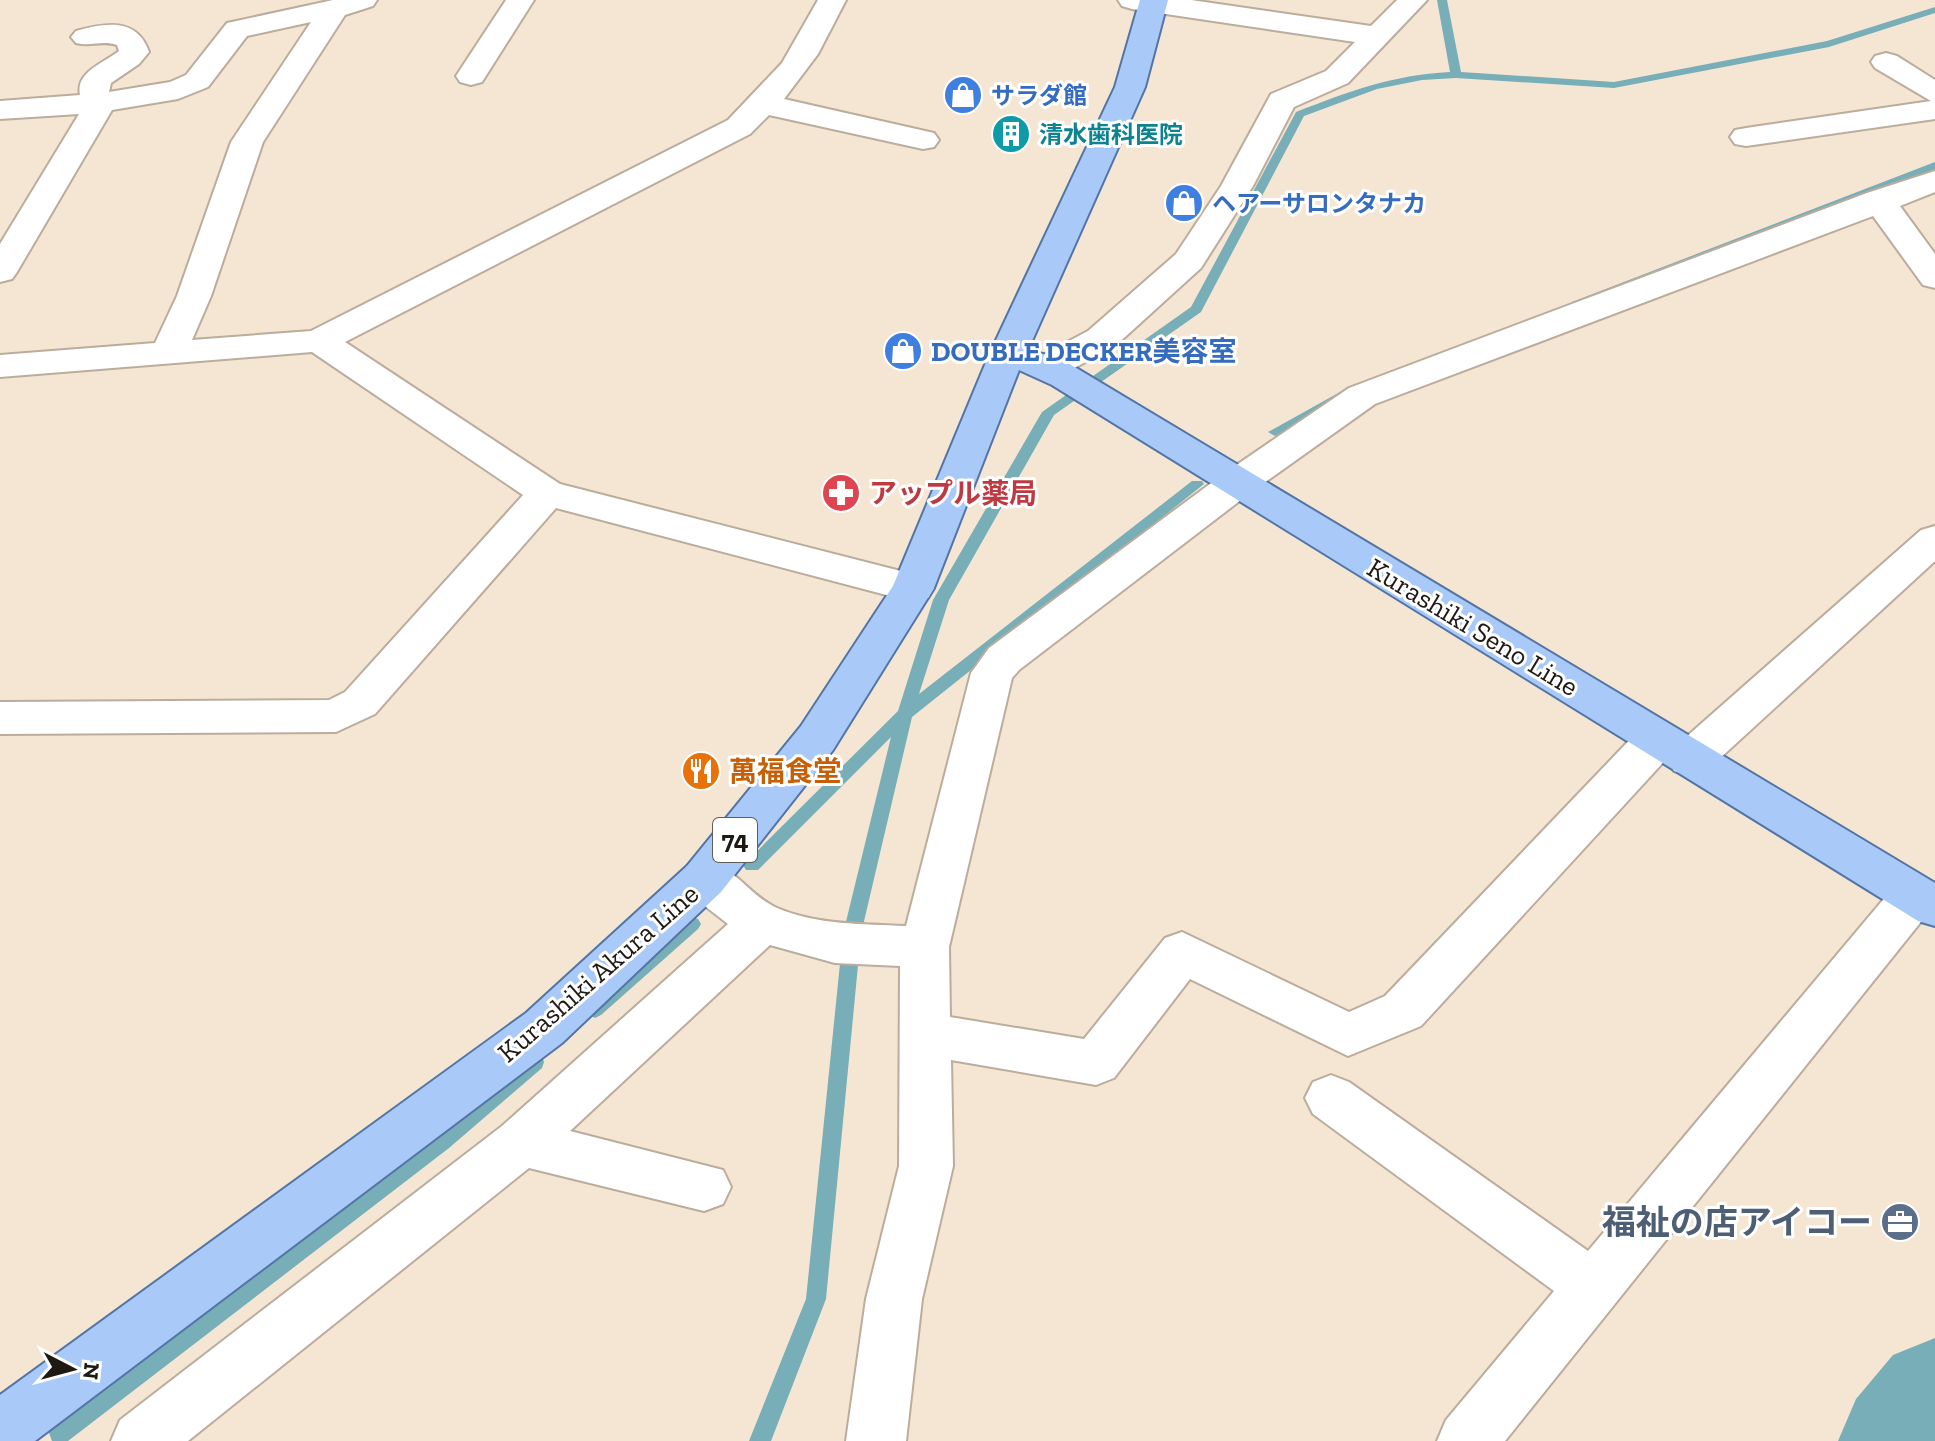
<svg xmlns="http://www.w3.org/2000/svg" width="1935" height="1441" viewBox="0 0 1935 1441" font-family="'Zilla Slab','Noto Sans JP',serif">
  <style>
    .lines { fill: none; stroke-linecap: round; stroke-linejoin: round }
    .stream { fill: #77aeb7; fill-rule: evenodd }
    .river { fill: #77aeb7; fill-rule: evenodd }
    .minor-casing { stroke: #bbac9c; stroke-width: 4 }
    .major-casing { stroke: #5375a5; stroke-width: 4 }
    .minor { fill: #fff; fill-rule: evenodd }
    .major { fill: #a9caf8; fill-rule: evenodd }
    .labels { text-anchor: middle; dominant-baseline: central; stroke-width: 6; stroke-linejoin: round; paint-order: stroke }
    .far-shop-label { font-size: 24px; font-weight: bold; fill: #366cbe; stroke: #fff; text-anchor: start }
    .far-culture-label { font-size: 24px; font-weight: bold; fill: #0d838f; stroke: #fff; text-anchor: start }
    .shield { fill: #fff; stroke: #625e5a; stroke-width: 2 }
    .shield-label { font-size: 26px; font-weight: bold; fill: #1e1913 }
    .shop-label { font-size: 28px; font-weight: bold; fill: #366cbe; stroke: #fff; text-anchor: start }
    .health-label { font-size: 28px; font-weight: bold; fill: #be3a42; stroke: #fff; text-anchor: start }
    .street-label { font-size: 28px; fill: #1e1913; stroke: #fff }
    .food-label { font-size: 28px; font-weight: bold; fill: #c56008; stroke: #fff; text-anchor: start }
    .near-service-label { font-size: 34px; font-weight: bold; fill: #4e5e75; stroke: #fff; text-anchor: end }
  </style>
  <rect width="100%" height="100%" fill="#f5e6d4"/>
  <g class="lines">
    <!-- stream -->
    <g class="stream">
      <path d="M 1437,0 L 1447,0 L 1461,72 L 1614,82 L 1827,41 L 1935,7 L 1935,13 L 1829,47 L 1614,88 L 1456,78 L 1422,80 L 1377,89 L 1304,116 L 1201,312 L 1054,415 L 949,600 L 919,694 L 1192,481 L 1202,481 L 1204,484 L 912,717 L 861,934 L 826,1299 L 771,1441 L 749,1441 L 806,1299 L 843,934 L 891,737 L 758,870 L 746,870 L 743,865 L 898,711 L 933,600 L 1042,412 L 1191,307 L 1296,112 C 1350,91 1392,75 1450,72 Z"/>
      <polygon points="1935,162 1935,170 1583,305 1578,306 1572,302"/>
      <polygon points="1340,392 1347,396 1345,399 1280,435 1275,436 1268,432"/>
      <polygon points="692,917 698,919 701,924 698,929 601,1015 595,1018 589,1015 586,1010 589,1005 686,919"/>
      <polygon points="535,1054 542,1056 544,1062 542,1068 449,1148 68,1441 52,1441 49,1433 52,1425 435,1136 528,1056"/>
    </g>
    <!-- river -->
    <polygon class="river" points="1935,1338 1935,1441 1838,1441 1856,1399 1893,1355"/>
    <defs>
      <g id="minor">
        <path d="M 333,0 L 377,0 L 373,6 L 345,15 L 263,142 L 211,296 L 192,340 L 311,331 L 728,120 L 782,63 L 818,0 L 846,0 L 818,54 L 784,99 L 934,133 L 939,140 L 934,147 L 923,149 L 769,115 L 750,134 L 345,342 L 560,484 L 928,578 L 934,588 L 928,598 L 913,602 L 556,508 L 375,714 L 336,732 L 0,734 L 0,702 L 329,700 L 345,692 L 523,495 L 312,352 L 0,377 L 0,355 L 155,343 L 177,296 L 231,142 L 311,22 L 247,36 L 208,87 L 178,99 L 112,110 L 17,272 L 12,279 L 0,282 L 0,244 L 79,114 L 0,119 L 0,101 L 80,95 C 75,72 104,63 119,51 L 117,45 C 102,40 91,47 76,43 L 71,37 L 76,31 C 105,23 137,17 149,52 L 139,64 L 111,83 L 109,92 L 170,82 L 186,75 L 227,23 Z"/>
        <polygon points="506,0 534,0 482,82 471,85 460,82 456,76"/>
        <polygon points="1118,0 1191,0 1371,26 1397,0 1427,0 1348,83 1294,107 1253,186 1201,268 1114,347 1061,375 1048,378 1035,375 1030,367 1035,359 1088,331 1176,254 1221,186 1271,94 1326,71 1355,42 1132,9 1122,6"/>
        <polygon points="1886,53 1897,56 1935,80 1935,119 1746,146 1735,144 1730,137 1735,130 1746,128 1931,101 1875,68 1871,62 1875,56"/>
        <path d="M 1935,171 L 1935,192 L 1900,206 L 1935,254 L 1935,288 L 1923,285 L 1873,216 L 1375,404 L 1250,493 L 1019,670 L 1012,678 L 949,947 L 950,1017 L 1084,1039 L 1165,938 L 1182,932 L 1349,1012 L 1385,996 L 1642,727 L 1658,723 L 1674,727 L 1680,739 L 1677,745 L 1921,530 L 1935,526 L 1935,561 L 1706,771 L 1690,776 L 1674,771 L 1668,759 L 1670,755 L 1421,1026 L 1348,1056 L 1190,979 L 1114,1078 L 1096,1085 L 951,1060 L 953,1166 L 922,1299 L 906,1441 L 846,1441 L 866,1299 L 899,1166 L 900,966 L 835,963 L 770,945 L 570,1131 L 723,1170 L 731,1187 L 723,1204 L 704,1211 L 529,1168 L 188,1441 L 111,1441 L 120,1420 L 502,1126 L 728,924 L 687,892 L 680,879 L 687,866 C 730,852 743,893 777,908 C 817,925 863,924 906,926 L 971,673 L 989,648 L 1222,475 L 1349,388 L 1867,193 Z"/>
        <polygon points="1915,876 1932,882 1935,888 1932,908 1505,1441 1437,1441 1446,1420 1554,1291 1313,1114 1305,1098 1313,1082 1331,1075 1349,1082 1588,1251 1898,882"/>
      </g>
      <polygon id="major" points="1140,0 1168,0 1145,87 1028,350 1061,359 1078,369 1935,883 1935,926 1918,921 1052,385 1019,370 934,588 833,750 721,892 562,1043 35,1441 0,1441 0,1395 526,1013 687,866 801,726 893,586 989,355 1115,87"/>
    </defs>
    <!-- minor casing -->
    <use href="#minor" class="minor-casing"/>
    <!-- major casing -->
    <use href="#major" class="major-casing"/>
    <!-- minor -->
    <use href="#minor" class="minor"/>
    <!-- major -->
    <use href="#major" class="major"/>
  </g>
  <!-- icons -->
  <defs>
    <symbol id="shop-disc" viewBox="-11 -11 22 22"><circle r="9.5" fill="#3f7fe0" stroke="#fff"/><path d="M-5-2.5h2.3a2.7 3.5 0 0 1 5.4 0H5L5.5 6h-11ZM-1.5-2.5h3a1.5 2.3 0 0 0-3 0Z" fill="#fff"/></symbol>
    <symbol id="building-disc" viewBox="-11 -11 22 22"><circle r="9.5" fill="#0f9aa8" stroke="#fff"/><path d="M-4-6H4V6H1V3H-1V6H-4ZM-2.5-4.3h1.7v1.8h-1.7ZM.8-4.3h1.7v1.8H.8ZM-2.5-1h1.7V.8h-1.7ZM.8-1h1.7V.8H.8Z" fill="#fff"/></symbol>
    <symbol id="pharmacy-disc" viewBox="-11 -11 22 22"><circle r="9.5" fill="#e0444e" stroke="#fff"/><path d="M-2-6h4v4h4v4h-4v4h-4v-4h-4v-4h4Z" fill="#fff"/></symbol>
    <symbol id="restaurant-disc" viewBox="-11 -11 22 22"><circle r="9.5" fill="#e8710a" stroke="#fff"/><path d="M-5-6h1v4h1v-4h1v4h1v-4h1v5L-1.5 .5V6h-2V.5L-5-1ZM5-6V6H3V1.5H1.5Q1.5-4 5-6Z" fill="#fff"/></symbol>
    <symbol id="office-disc" viewBox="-11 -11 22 22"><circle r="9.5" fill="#5c6f8a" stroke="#fff"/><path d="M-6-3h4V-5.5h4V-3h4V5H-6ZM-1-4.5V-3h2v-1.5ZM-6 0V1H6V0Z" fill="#fff"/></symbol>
  </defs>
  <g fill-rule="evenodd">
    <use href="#shop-disc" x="941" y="73" width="44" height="44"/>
    <use href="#building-disc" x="989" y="112" width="44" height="44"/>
    <use href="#shop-disc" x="1162" y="181" width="44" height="44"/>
    <use href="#shop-disc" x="881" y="329" width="44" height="44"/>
    <use href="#pharmacy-disc" x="819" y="471" width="44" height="44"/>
    <use href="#restaurant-disc" x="679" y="749" width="44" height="44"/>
    <use href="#office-disc" x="1878" y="1200" width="44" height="44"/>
  </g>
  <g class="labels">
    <!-- far-shop labels -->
    <g class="far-shop-label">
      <text x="991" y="95">サラダ館</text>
      <text x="1212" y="203">ヘアーサロンタナカ</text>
    </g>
    <!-- far-culture labels -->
    <g class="far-culture-label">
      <text x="1039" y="134">清水歯科医院</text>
    </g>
    <!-- shield labels -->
    <rect class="shield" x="713" y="818" width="44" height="44" rx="6"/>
    <g class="shield-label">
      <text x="735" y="840">74</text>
    </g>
    <!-- shop labels -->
    <g class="shop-label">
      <text x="931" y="351">DOUBLE DECKER美容室</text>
    </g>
    <!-- health labels -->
    <g class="health-label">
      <text x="869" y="493">アップル薬局</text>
    </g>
    <!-- street labels -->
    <g class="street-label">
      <text transform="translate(1473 627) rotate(31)">Kurashiki Seno Line</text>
      <text transform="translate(598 973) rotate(-41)">Kurashiki Akura Line</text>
    </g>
    <!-- food labels -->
    <g class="food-label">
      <text x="729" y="771">萬福食堂</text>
    </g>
    <!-- near-service labels -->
    <g class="near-service-label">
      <text x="1872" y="1222">福祉の店アイコー</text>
    </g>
  </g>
  <!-- north arrow -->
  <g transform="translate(72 1369) rotate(96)" stroke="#ffffff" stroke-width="6" paint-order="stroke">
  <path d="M0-6L14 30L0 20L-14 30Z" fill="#1e1913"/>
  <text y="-12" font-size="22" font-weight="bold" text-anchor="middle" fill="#1e1913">N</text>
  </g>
</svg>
